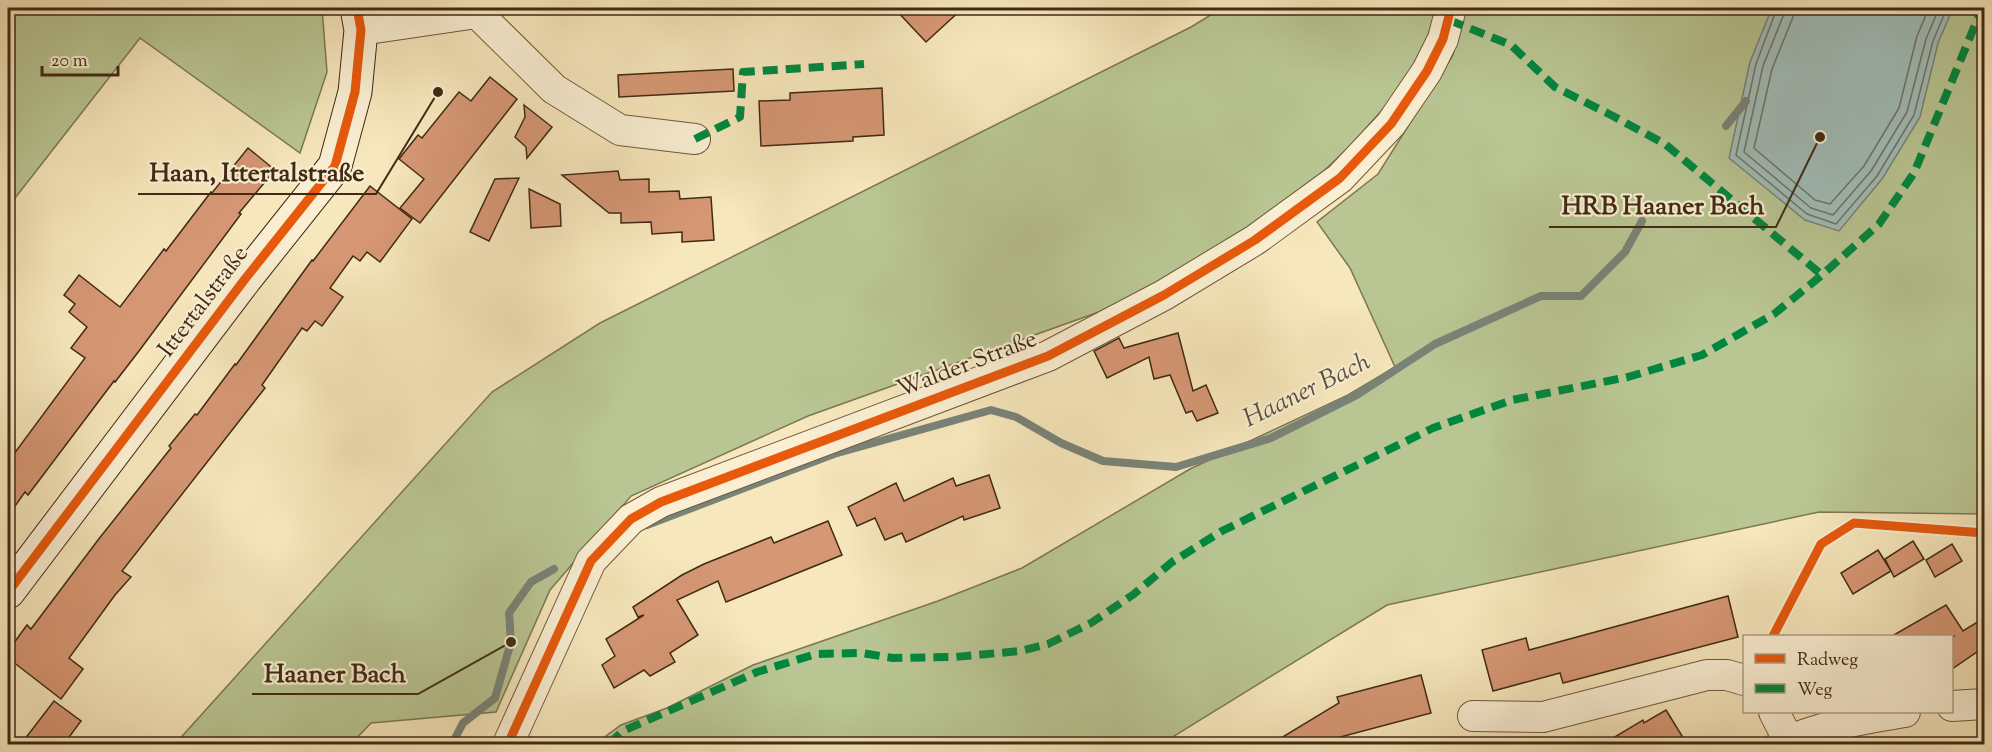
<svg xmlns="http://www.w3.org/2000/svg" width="1992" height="752" viewBox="0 0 1992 752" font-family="'Sorts Mill Goudy',serif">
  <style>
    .green { fill: #b9c693; stroke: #7c7854; stroke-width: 1.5 }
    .water { fill: #a1beba; stroke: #7a8378; stroke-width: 1.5 }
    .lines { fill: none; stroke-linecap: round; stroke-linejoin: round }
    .shore { stroke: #707467; stroke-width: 1.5 }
    .stream { stroke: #7a8378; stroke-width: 8 }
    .building { fill: #d69774; stroke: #402a14; stroke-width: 1.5 }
    .street-casing { stroke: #6e593e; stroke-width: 32 }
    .secondary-casing { stroke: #402a14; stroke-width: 35 }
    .street { stroke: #faefd3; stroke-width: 30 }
    .secondary { stroke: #faefd3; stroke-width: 33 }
    .quiet { stroke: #00873e; stroke-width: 8; stroke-dasharray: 15 8; stroke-linecap: butt }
    .cycleway-casing { stroke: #faefd3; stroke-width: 13 }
    .cycleway { stroke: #e8590c; stroke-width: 9 }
    .labels { text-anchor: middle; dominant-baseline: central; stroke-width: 4.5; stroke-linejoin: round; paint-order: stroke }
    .street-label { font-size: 24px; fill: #402a14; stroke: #faefd3 }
    .water-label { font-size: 26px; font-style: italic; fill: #584f3e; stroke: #faefd3 }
    .leader { fill: none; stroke: #402a14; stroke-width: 2 }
    .callout-dot { fill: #402a14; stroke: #faefd3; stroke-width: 2 }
    .callout-label { font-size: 26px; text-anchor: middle; font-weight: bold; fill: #402a14; stroke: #faefd3; stroke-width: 4.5; stroke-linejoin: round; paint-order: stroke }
  </style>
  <rect width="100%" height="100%" fill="#f7e7bc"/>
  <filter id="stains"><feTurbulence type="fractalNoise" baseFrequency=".00333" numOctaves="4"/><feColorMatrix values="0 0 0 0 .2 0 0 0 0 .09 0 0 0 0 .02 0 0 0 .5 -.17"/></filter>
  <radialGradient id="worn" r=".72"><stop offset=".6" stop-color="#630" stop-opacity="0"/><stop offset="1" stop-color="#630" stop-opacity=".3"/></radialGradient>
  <!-- green -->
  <g class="green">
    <polygon points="8,8 322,8 327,72 300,153 140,38 8,207"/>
    <polygon points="1222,8 1435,8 1436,10 1427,39 1399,91 1351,145 1305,189 1192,268 1138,298 808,416 631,496 550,590 496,712 371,723 351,744 175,744 492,392 600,323 1191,27"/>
    <polygon points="1463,8 1984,8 1984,514 1819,512 1387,605 1174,736 1165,744 595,744 621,725 667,708 753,665 938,601 1022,568 1190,469 1348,395 1395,367 1350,268 1317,222 1378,174 1453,55"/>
  </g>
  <!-- water -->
  <polygon class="water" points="1772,8 1953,8 1938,43 1920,117 1882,179 1839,231 1805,220 1729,158 1750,62"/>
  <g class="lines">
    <!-- shore -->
    <g class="shore">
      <polyline points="1777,8 1756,64 1736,155 1807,214 1836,224 1877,176 1914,115 1933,41 1947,8"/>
      <polyline points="1785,8 1784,14 1763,66 1744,152 1811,208 1833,215 1871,171 1907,112 1926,39 1939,8"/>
      <polyline points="1794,8 1793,17 1772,69 1754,148 1815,200 1830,204 1864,166 1899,108 1917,36 1929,8"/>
    </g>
    <!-- stream -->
    <g class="stream">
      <polyline points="1726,126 1746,101"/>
      <polyline points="647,525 834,454 991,410 1016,417 1061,443 1103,461 1176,467 1271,438 1357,395 1435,344 1541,296 1581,296 1625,252 1642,221"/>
      <polyline points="452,744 463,723 495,698 511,642 509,613 531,582 554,569"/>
    </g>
  </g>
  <!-- building -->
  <g class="building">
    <polygon points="894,8 963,8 926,42"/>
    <polygon points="733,69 734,91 619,97 618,75"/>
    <polygon points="490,77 517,99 420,223 400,208 424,179 399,159 418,135 422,138 459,92 471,101"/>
    <polygon points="882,88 884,135 853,137 853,141 761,146 759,101 790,100 790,93"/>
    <polygon points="524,105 552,127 527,158 526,147 515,137 525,117"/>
    <polygon points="248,148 275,170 239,213 241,214 139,351 115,382 114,381 28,495 25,492 8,516 8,462 85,358 71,348 87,327 69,312 75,304 64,295 79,275 120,307 164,249 166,251 211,192 212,193"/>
    <polygon points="618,171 620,180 649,179 649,192 679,191 680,199 711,197 714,240 682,242 682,232 652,234 651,222 621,223 621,213 609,213 562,175"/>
    <polygon points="519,178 489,241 470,232 495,179"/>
    <polygon points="370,186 412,219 380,262 367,252 360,261 353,256 330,288 343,297 322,326 315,321 307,331 302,328 262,385 265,388 122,571 131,577 115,595 69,658 83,669 61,699 8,658 8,651 27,625 31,629 98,540 171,448 169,446 195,414 197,415 235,364 236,365 312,260 313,261"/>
    <polygon points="529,189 560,204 561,226 531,228"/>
    <polygon points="1178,333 1193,391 1206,385 1218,413 1197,421 1192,411 1186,413 1170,375 1154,379 1149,357 1107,378 1094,351 1119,338 1124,348"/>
    <polygon points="989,475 1000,508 964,520 963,516 906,542 902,533 885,540 875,518 857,526 848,507 896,483 904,501 953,478 956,486"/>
    <polygon points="828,521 842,555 726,602 718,581 677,600 698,635 670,653 675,662 650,676 644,670 614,688 602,665 615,656 606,639 644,615 638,617 633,607 682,575 704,564 771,537 774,543"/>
    <polygon points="1913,541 1924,559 1894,577 1885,559"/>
    <polygon points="1952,544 1962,561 1935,577 1926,560"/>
    <polygon points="1878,550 1891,571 1853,594 1841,573"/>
    <polygon points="1728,596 1738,637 1563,683 1560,673 1493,691 1482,650 1526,638 1529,650"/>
    <polygon points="1946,605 1963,631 1984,618 1984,647 1952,669 1952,638 1954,636 1892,636"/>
    <polygon points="1421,675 1431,713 1314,744 1271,744 1339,703 1337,697"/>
    <polygon points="54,701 81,721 64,744 21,744"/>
    <polygon points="1666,710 1687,744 1603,744 1643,720 1644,723"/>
  </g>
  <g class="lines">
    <defs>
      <g id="street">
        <polyline points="477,13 554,89 620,130 695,139"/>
        <polyline points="361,30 477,13 484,8"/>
        <polyline points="1952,706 1984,704"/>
        <polyline points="1774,712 1789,741"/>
        <polyline points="1473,716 1543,717 1707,675 1727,675 1744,680"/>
        <polyline points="508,744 591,561 631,519 661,502 1048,356 1164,295 1255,240 1340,178 1391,124 1427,71 1443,39 1451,8"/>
        <path d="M 1781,744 C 1819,726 1863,719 1905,712"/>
      </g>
      <polyline id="secondary" points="8,592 245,279 335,166 355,92 361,30 357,8"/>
    </defs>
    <!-- street casing -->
    <use href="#street" class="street-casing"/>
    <!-- secondary casing -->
    <use href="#secondary" class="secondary-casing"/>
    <!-- street -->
    <use href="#street" class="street"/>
    <!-- secondary -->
    <use href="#secondary" class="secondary"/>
    <!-- quiet -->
    <g class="quiet">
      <polyline points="1449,20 1511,45 1555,87 1611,115 1665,144 1822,275"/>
      <polyline points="695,139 740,117 743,72 864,64"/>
      <polyline points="609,744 623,731 757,672 816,654 862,653 893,658 955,657 1020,651 1048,644 1091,623 1134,594 1172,562 1222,531 1433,428 1512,400 1628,377 1702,355 1774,314 1822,275 1879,224 1914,173 1982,8"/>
    </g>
    <defs>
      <g id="cycleway">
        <polyline points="8,592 245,279 335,166 355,92 361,30 357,8"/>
        <polyline points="1773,636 1821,544 1854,523 1984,533"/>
        <polyline points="508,744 591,561 631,519 661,502 1048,356 1164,295 1255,240 1340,178 1391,124 1427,71 1443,39 1451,8"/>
      </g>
    </defs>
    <!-- cycleway casing -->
    <use href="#cycleway" class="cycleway-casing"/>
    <!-- cycleway -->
    <use href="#cycleway" class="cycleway"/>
  </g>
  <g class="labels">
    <!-- street labels -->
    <g class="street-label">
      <text transform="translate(204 302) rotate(-53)">Ittertalstraße</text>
      <text transform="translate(967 365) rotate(-21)">Walder Straße</text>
    </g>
    <!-- water labels -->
    <g class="water-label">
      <text transform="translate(1307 391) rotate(-26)">Haaner Bach</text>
    </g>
  </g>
  <!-- callouts -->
  <path class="leader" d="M438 92L376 194H138M1820 137L1776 227H1549M511 642L418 694H252"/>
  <g class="callout-dot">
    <circle cx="438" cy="92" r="6"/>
    <circle cx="1820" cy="137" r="6"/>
    <circle cx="511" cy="642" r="6"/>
  </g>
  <g class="callout-label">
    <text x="257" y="181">Haan, Ittertalstraße</text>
    <text x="1663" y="214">HRB Haaner Bach</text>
    <text x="335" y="682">Haaner Bach</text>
  </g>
  <!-- margin -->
  <rect width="1992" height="752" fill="none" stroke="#f7e7bc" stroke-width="30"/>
  <rect x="9" y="9" width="1974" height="734" fill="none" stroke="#402a14" stroke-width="3"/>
  <rect x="15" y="15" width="1962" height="722" fill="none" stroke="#402a14" stroke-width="1.5"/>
  <!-- legend -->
  <rect x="1743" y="635" width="210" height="78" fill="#faefd3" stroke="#b0a087" stroke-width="1.5"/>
  <rect x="1755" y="654" width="30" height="9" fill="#e8590c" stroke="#b0a087" stroke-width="1.5"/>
  <text x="1797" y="665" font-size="18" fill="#402a14">Radweg</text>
  <rect x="1755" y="684" width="30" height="9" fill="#00873e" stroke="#b0a087" stroke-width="1.5"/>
  <text x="1797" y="695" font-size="18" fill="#402a14">Weg</text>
  <!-- scale -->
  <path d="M42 66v9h76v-9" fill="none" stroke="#402a14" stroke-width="3"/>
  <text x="51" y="66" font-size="18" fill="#402a14" stroke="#faefd3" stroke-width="4.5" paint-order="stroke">20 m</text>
  <rect width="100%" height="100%" filter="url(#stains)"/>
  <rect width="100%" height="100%" fill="url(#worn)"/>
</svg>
